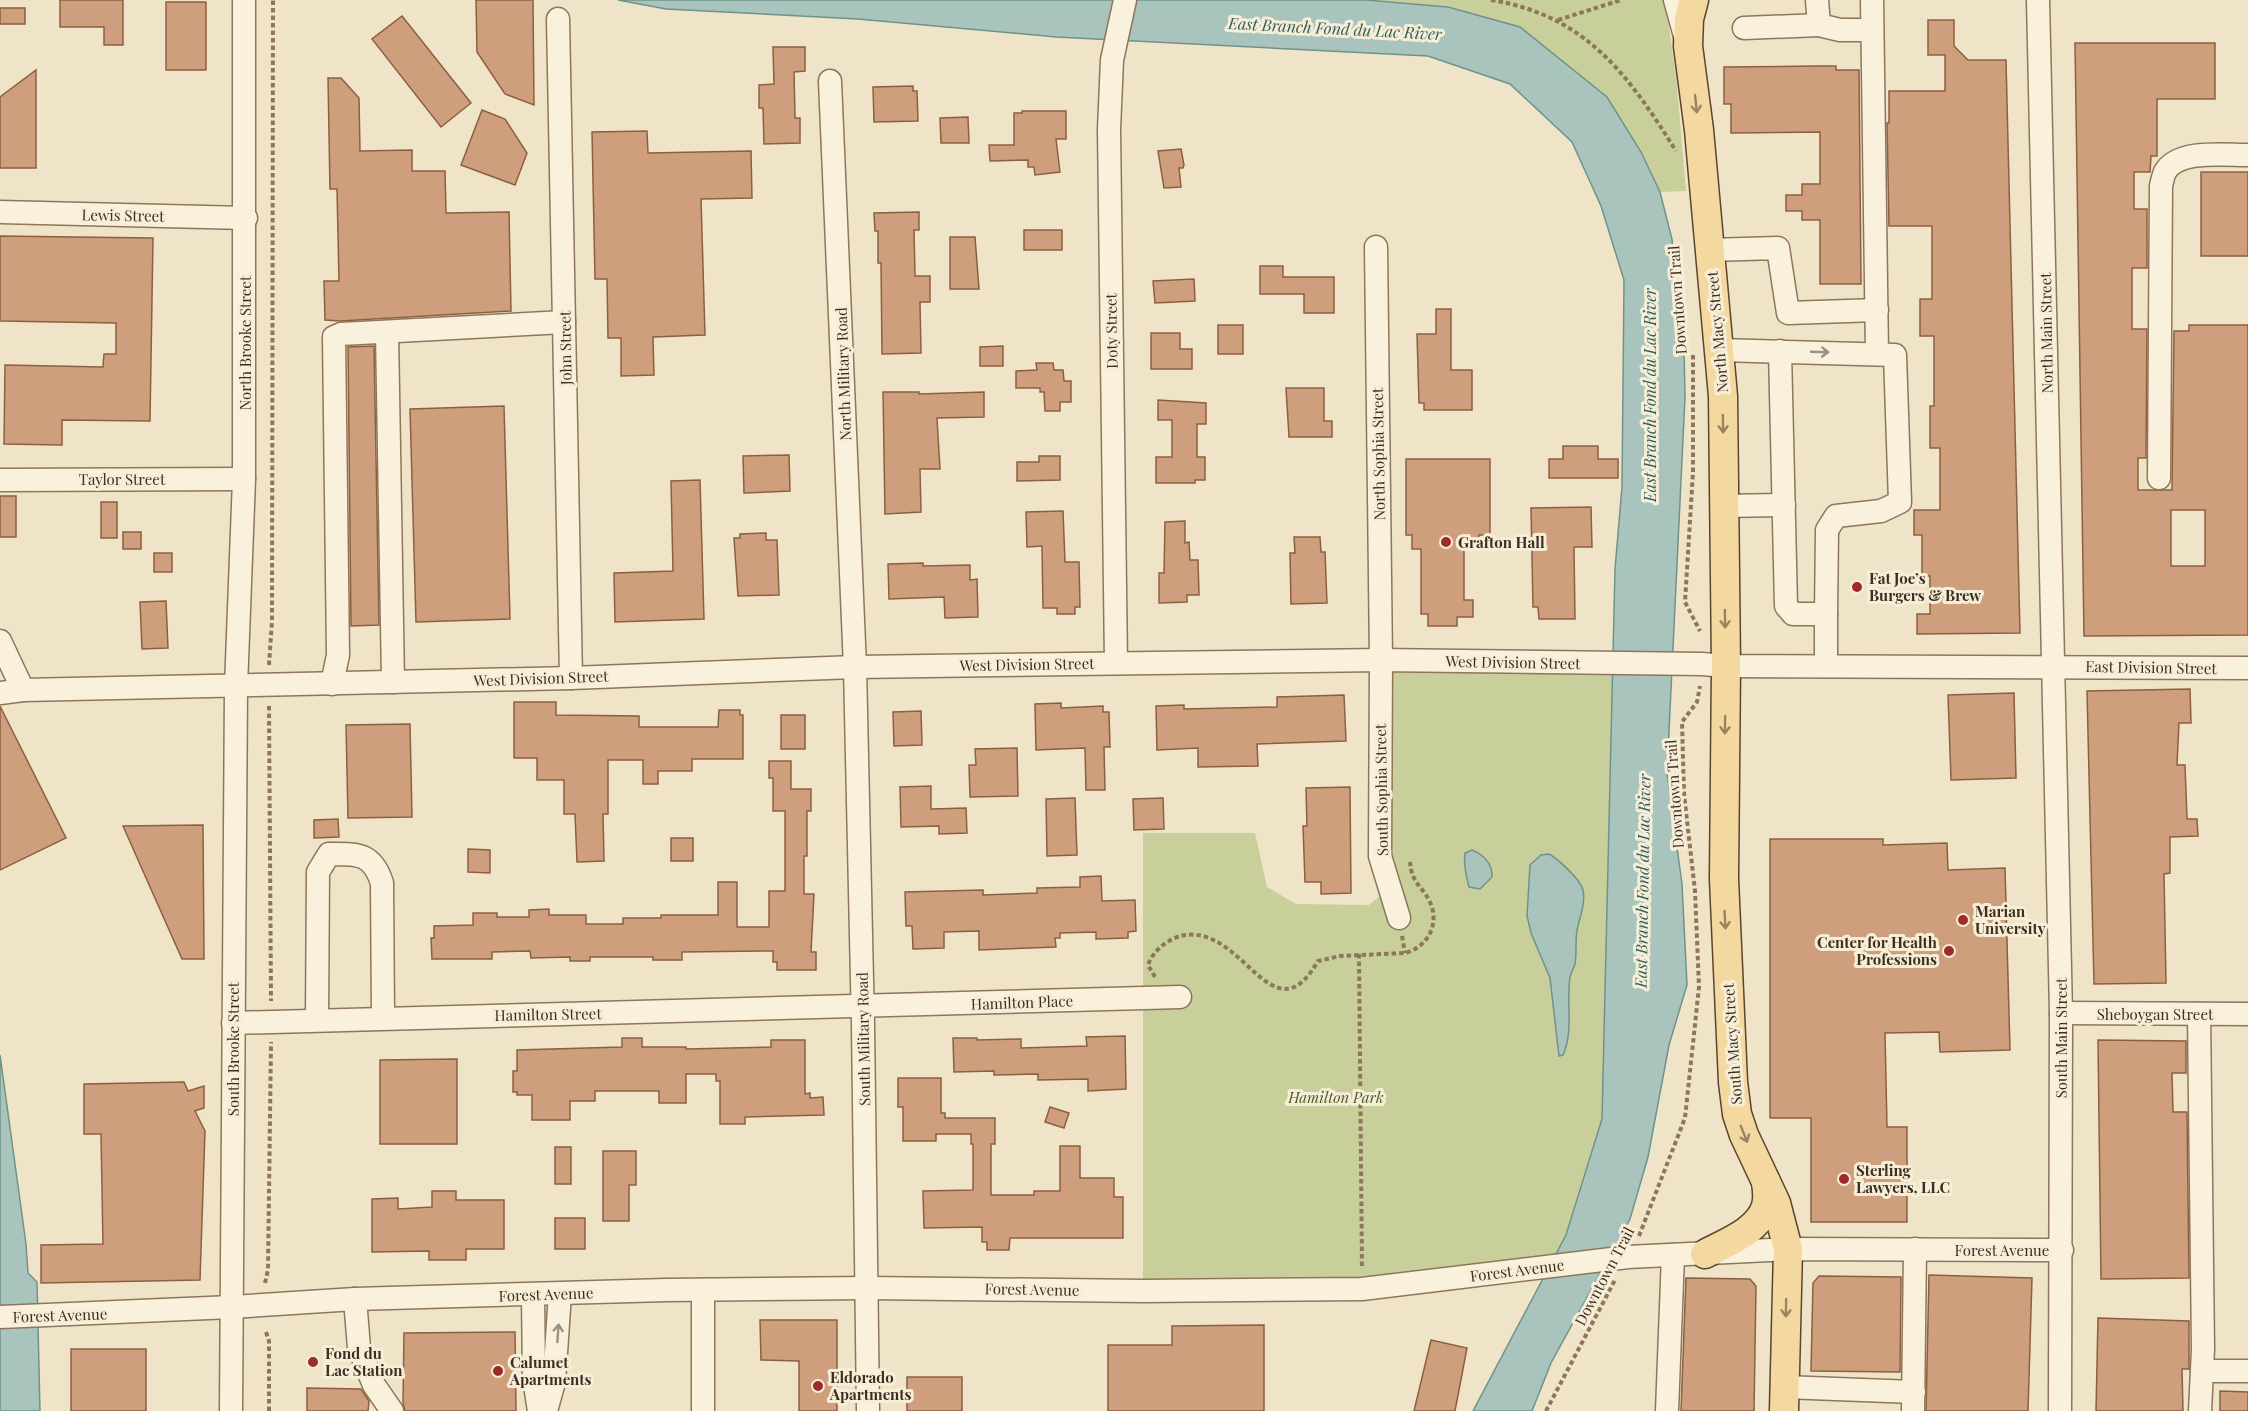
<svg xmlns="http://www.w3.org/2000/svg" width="2248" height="1411" viewBox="0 0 2248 1411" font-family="'Playfair Display',serif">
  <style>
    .green { fill: #c9cf9b }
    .water { fill: #a9c4bc; stroke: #6f938a; stroke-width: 1.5 }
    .building { fill: #cf9f7d; stroke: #8d5f41; stroke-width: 1.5; fill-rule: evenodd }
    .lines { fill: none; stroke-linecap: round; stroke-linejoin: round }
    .minor-casing { stroke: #8d765c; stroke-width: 25 }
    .major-casing { stroke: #5b4430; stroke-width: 31 }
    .path { stroke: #8d765c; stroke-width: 4; stroke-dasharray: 4.5 3; stroke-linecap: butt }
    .minor { stroke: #faf1dc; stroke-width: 22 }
    .major { stroke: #f3d9a0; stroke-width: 28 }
    .oneway { stroke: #988460 }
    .oneway2 { stroke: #9c907e }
    .poi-dot { fill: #9e2a2b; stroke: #f7eed8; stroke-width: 2 }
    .labels { text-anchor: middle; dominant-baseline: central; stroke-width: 6; stroke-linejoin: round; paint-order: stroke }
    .street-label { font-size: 15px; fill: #3d2e20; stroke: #f7eed8 }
    .poi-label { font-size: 15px; font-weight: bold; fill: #3d2e20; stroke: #f7eed8; text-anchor: start }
    .park-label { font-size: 15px; font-style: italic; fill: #4d5a26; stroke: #f7eed8 }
    .water-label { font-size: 16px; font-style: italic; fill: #2f5d5a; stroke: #f7eed8 }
  </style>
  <rect width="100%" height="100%" fill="#f0e4c8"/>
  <!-- green -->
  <g class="green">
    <polygon points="1366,0 1664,0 1667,12 1677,86 1686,191 1660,192 1641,152 1607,97"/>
    <polygon points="1381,660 1614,664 1602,1119 1566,1235 1550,1265 1396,1286 1143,1291 1143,833 1255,833 1267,887 1296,904 1369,905 1390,888"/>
  </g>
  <!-- water -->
  <g class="water">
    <polygon points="618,0 1366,0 1448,7 1520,27 1607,97 1641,152 1660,192 1672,239 1677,303 1684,349 1685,397 1667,773 1682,884 1687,985 1669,1045 1648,1157 1630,1219 1551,1363 1532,1411 1473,1411 1566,1235 1602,1119 1615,569 1622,487 1624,280 1601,206 1572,142 1510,84 1428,56 1056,37 858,19 666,9"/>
    <path d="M 1472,850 C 1483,854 1493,864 1492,877 L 1480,889 L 1469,887 C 1466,876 1463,864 1465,853 Z"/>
    <path d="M 1549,854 C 1558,859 1581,880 1583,890 C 1586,904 1579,918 1577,931 C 1575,942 1577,953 1575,964 C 1574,968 1571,972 1570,977 C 1566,1003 1574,1031 1563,1055 L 1559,1056 L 1550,978 L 1531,933 L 1527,916 L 1530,865 L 1541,855 Z"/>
    <polygon points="0,1055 26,1244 28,1273 37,1282 40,1411 0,1411"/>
  </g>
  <!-- building -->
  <g class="building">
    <polygon points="60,0 123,0 123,45 104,45 104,27 60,27"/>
    <polygon points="476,0 533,0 534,105 505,94 477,52"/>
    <rect x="166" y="2" width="40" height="68"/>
    <rect x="0" y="8" width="25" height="16"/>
    <polygon points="402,16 471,103 441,127 372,39"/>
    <polygon points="1928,20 1954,20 1954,46 1968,60 2006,60 2020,633 1917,634 1917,614 1930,614 1930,576 1922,576 1922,535 1914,535 1914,510 1940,510 1940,448 1930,448 1930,406 1934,406 1934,336 1920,336 1920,299 1932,299 1932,226 1889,226 1887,123 1889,123 1889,91 1945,91 1945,55 1928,55"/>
    <path d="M 2075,43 L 2215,43 L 2215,99 L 2157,99 L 2157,156 L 2151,156 L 2150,172 L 2134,172 L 2134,209 L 2147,209 L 2147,268 L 2132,268 L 2132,329 L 2147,329 L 2146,458 L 2138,458 L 2138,490 L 2172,490 L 2174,331 L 2189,331 L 2189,325 L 2248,325 L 2248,635 L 2084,636 ZM 2171,510 L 2205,510 L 2205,566 L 2171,566 Z"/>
    <polygon points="773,47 805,47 805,71 794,72 795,118 800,118 800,143 764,144 763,108 759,108 759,85 774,84"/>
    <polygon points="1817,66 1836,66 1836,70 1859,70 1861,284 1820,284 1820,220 1802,220 1802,211 1786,211 1786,195 1802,195 1802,184 1820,184 1820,132 1731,133 1731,104 1724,104 1724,67"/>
    <polygon points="36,70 36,168 0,168 0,97"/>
    <polygon points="328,78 341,78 359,98 360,151 412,150 412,171 445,171 446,213 509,212 511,311 340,321 325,320 324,281 339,281 337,189 330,189"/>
    <polygon points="913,86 913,91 917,91 918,121 874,122 873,87"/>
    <polygon points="482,110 505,119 527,153 515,185 461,165"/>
    <polygon points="1022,111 1066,111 1066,139 1056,139 1060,172 1035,175 1034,167 1028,167 1028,160 990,161 989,145 1014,145 1014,113 1022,113"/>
    <polygon points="968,117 969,143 941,143 940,118"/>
    <polygon points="647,131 648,153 751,151 752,198 701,199 705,335 653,337 654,375 621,376 621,338 608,338 607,279 595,279 592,132"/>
    <polygon points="1181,149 1184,165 1183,168 1179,168 1181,187 1164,188 1158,151"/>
    <rect x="2201" y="172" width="47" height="84"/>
    <polygon points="919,212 919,230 914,230 915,276 930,276 930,302 920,302 921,353 882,354 881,263 878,263 878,231 875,231 874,213"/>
    <rect x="1024" y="230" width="38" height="20"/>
    <polygon points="0,236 153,238 150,421 62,420 62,445 4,444 5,365 103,367 104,354 116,354 116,323 0,321"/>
    <polygon points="950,237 975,237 979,289 950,289"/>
    <polygon points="1260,266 1283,266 1283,277 1334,277 1334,313 1304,313 1304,294 1260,294"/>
    <polygon points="1194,279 1195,301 1155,303 1153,281"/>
    <polygon points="1436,309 1451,309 1451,370 1472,370 1472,410 1424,410 1424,403 1419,403 1417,334 1436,334"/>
    <rect x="1218" y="325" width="25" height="29"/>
    <polygon points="1151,333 1180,333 1180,349 1192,349 1192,369 1151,369"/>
    <polygon points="374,346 379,625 351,626 348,347"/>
    <polygon points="1003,346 1003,366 980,366 980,347"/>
    <polygon points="1036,363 1053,363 1054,370 1063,370 1064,381 1071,381 1071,402 1060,402 1060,411 1045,411 1044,392 1040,392 1040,388 1016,388 1016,371 1037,370"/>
    <polygon points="1286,388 1324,388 1324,421 1332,421 1332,437 1289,437"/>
    <polygon points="883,392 919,392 919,394 984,392 984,417 937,418 940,469 920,469 921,512 885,514"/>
    <polygon points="1158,400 1206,403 1206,424 1197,424 1197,457 1205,457 1205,480 1195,480 1195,483 1156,483 1156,457 1172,457 1172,420 1158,420"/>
    <polygon points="504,406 510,619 416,622 410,409"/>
    <polygon points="1563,446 1598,446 1598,459 1618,459 1618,478 1549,478 1549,459 1563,459"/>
    <polygon points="789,455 790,491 744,493 743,456"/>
    <polygon points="1039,456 1060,456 1060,480 1017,481 1017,462 1039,462"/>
    <polygon points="1406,459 1490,459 1490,535 1479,535 1479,549 1464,549 1464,600 1473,600 1473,617 1457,617 1457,626 1428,626 1428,614 1421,614 1421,549 1412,549 1412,535 1406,535"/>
    <polygon points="700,480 704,619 615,622 614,573 673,571 671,481"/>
    <rect x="0" y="496" width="16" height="41"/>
    <rect x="101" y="502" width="16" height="36"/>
    <polygon points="1591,507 1592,547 1574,547 1575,619 1539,619 1538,607 1533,607 1531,508"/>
    <polygon points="1063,511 1065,562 1079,562 1080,607 1075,607 1075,614 1057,614 1057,608 1043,608 1042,546 1027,547 1026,512"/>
    <polygon points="1185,521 1185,543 1189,542 1190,560 1198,560 1199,595 1187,595 1187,602 1159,603 1159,573 1164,573 1165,522"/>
    <rect x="123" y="532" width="18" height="17"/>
    <polygon points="766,533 766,540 777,540 779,595 738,596 734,538 740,538 740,534"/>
    <polygon points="1294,537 1320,537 1321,552 1325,552 1327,603 1291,604 1290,553 1295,553"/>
    <rect x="154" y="553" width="18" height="19"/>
    <polygon points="923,563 923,566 970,565 970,580 977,579 978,617 945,618 944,597 889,599 888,564"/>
    <polygon points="166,601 168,648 142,649 140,602"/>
    <polygon points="2190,689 2191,723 2179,723 2177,765 2185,765 2187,819 2197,819 2198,836 2170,837 2170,873 2164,874 2166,983 2094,984 2087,691"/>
    <polygon points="2014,693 2016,778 1951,780 1948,695"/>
    <polygon points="1344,695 1346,741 1257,744 1258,766 1198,767 1198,748 1157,750 1156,706 1184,705 1184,709 1277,707 1277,697"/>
    <polygon points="514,702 556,702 556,715 639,716 639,727 718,727 719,710 740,710 740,715 743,715 743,759 692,759 692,771 658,771 658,784 643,784 643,760 608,760 608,814 603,814 604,861 577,862 575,814 564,814 564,780 537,780 537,758 514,758"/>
    <polygon points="1061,703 1061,708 1103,706 1103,712 1109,712 1110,747 1104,747 1105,790 1086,790 1085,748 1036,750 1035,704"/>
    <polygon points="0,706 66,838 0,870"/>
    <polygon points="921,711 922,745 894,746 893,712"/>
    <rect x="781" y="715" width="24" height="34"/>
    <polygon points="410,724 412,817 348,818 346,725"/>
    <polygon points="1017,748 1018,796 970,797 969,765 976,765 975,749"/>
    <polygon points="769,761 791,761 791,789 811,789 811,811 807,811 807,856 804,856 804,894 814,894 811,952 816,952 816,970 777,970 777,962 773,962 773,951 682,952 682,960 653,960 653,957 590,957 590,961 570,961 570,957 531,958 530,951 492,952 492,959 432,959 431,938 434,938 434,926 473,925 473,913 497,913 497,917 529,917 529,910 549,909 549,915 586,915 586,924 623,924 623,918 661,918 661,915 718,915 718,882 737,882 737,927 769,927 769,891 785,891 785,811 773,811 773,778 769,778"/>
    <polygon points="931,786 931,809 966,808 967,833 939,834 939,826 901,827 900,787"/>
    <polygon points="1350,787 1351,893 1321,894 1321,882 1305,882 1303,826 1307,826 1306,788"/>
    <polygon points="1075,798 1077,855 1047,856 1046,799"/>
    <polygon points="1163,798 1164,829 1134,830 1133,799"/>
    <polygon points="338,819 339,837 314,838 314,820"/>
    <polygon points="203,825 204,959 182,959 123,826"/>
    <rect x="671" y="838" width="22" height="23"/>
    <polygon points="1770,839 1883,839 1883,845 1947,843 1948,870 2005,868 2010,1050 1940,1052 1939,1032 1885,1033 1887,1127 1907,1127 1907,1222 1811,1222 1811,1118 1770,1118"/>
    <polygon points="468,849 490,850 490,873 468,872"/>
    <polygon points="1101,876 1102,901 1135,900 1136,931 1128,932 1128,938 1096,939 1096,932 1060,933 1060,938 1055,938 1056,947 979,950 979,931 944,932 944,948 913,949 912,926 906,926 905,892 983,890 983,895 1037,893 1037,888 1080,887 1080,877"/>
    <polygon points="1125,1036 1126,1089 1088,1091 1088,1079 1038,1080 1038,1074 994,1075 994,1071 954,1072 953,1038 977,1038 977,1040 1021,1039 1021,1048 1087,1046 1086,1037"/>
    <polygon points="622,1038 642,1038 642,1047 686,1047 686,1049 771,1047 771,1040 805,1040 805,1094 810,1093 810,1098 823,1097 824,1115 745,1117 745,1124 720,1124 720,1081 716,1081 716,1074 686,1074 686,1103 659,1103 659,1091 595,1091 595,1101 570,1101 570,1120 532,1120 532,1095 517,1095 517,1092 513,1092 513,1071 517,1071 517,1050 622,1047"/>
    <polygon points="2098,1040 2186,1041 2186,1073 2172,1073 2173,1112 2187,1112 2189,1278 2101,1279"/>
    <polygon points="457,1059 457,1144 380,1144 380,1060"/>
    <polygon points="898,1078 941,1078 941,1113 945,1113 945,1118 995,1118 995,1144 991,1144 991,1195 1034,1195 1034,1191 1060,1191 1060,1146 1080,1146 1080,1178 1114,1178 1114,1197 1123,1197 1123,1238 1010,1238 1009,1250 987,1250 987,1242 982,1242 982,1227 924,1228 923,1191 973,1190 973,1144 971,1144 971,1134 936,1134 936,1141 903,1141 903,1107 898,1107"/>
    <polygon points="184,1082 188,1091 204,1086 204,1108 195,1111 205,1131 200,1280 41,1283 41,1245 103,1244 101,1134 84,1134 84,1084"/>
    <polygon points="1050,1107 1069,1113 1064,1128 1045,1122"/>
    <rect x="555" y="1147" width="16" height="37"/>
    <polygon points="603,1151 636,1151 636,1185 629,1185 629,1221 603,1221"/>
    <polygon points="432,1191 456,1191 456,1200 504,1200 504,1249 466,1249 466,1260 429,1260 429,1251 372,1252 372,1199 398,1198 398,1209 432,1207"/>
    <rect x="555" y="1218" width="30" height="31"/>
    <polygon points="1929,1275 2032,1278 2028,1411 1926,1411"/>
    <polygon points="1819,1276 1901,1277 1900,1372 1811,1371 1813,1283"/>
    <polygon points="1686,1278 1750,1279 1756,1286 1754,1411 1681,1411"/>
    <polygon points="2098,1318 2189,1321 2189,1369 2182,1369 2183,1411 2096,1411"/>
    <polygon points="760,1320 837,1320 837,1411 799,1411 799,1361 761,1360"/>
    <polygon points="1264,1325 1264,1411 1108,1411 1108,1345 1172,1345 1172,1326"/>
    <polygon points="515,1332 516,1411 405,1411 403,1403 404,1333"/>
    <polygon points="1431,1340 1467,1348 1455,1411 1414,1411"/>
    <rect x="71" y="1349" width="75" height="62"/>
    <rect x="907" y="1377" width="55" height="34"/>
    <polygon points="307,1388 361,1389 369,1401 368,1411 307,1411"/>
    <polygon points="2220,1391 2248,1392 2248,1411 2220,1411"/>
  </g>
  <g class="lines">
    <defs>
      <g id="minor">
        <polyline points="1675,0 1685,36"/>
        <polyline points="1817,0 1819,25 1840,30 1872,30"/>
        <polyline points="1872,0 1877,354"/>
        <polyline points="2038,0 2061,1013 2060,1411"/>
        <polyline points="558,19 571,678"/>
        <polyline points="1744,28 1819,25"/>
        <polyline points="830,81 855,667 863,1025 868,1411"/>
        <polyline points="0,212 246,218"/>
        <polyline points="1376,247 1381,660 1380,856 1399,918"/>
        <polyline points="1709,250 1778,248 1788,313 1877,310"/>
        <polyline points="387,332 393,682"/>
        <polyline points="1720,350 1895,355 1900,502 1881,511 1836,516 1827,530 1826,614 1793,614 1786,606 1780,351"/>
        <path d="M 2159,478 L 2161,186 C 2162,182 2163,176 2165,172 C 2178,149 2225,155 2248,155"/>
        <polyline points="0,480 244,479"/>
        <polyline points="1724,506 1784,505"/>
        <polyline points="1826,614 1826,666"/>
        <polyline points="0,641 23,690"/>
        <polyline points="1116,663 1109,129 1112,60 1125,0"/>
        <polyline points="332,684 338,655 334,337 341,334 564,322"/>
        <polyline points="0,693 23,690 571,678 855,667 1381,660 1702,664 1726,666 2248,668"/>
        <polyline points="2061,1013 2248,1014"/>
        <polyline points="2199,1014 2203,1349 2200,1411"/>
        <path d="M 317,1019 L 318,872 L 329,854 C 357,854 372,852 382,883 L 383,1018"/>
        <polyline points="233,1023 1180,997"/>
        <polyline points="703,1290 703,1411"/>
        <polyline points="533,1295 534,1379 539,1411"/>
        <polyline points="355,1299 359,1348 374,1385 392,1411"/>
        <polyline points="0,1317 232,1307 355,1299 666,1290 867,1288 1143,1291 1362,1289 1628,1257 1788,1249 2062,1250"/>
        <polyline points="2202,1371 2248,1371"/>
        <polyline points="1784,1387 1914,1392"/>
        <polyline points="231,1411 236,687 244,479 244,0"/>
        <polyline points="546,1411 554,1382 560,1294"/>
        <polyline points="1667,1411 1673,1255"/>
        <polyline points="1913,1411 1915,1249"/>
      </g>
      <g id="major">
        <polyline points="1694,0 1689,19 1688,46 1699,130 1723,396 1726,666 1724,879 1733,1082 1737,1114 1744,1135 1776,1203 1788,1249 1784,1411"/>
        <path d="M 1705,1254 C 1725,1243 1759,1231 1766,1206 C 1768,1199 1767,1189 1766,1182"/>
      </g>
    </defs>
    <!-- minor casing -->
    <use href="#minor" class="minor-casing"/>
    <!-- major casing -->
    <use href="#major" class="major-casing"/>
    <!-- path -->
    <g class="path">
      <path d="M 1491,0 C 1585,15 1628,74 1676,151"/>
      <polyline points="1558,20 1621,0"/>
      <polyline points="1693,355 1693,472 1685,602 1700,631"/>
      <polyline points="269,665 272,621 273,0"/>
      <polyline points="269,706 271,1001"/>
      <polyline points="1402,936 1405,953"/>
      <polyline points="1359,954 1362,1269"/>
      <path d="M 1155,977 L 1148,965 C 1152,953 1164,942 1177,937 C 1242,916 1271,1043 1318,961 L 1340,956 L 1405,953 C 1428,947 1441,923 1429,900 C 1420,884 1412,883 1410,862"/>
      <polyline points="1639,1236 1685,1118 1699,987 1695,891 1684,794 1682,722 1697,702 1700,686"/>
      <polyline points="265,1283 268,1270 271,1042"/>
      <polyline points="266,1332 269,1341 269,1411"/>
      <polyline points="1546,1411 1615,1280"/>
    </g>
    <!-- minor -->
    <use href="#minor" class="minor"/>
    <!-- major -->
    <use href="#major" class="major"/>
  </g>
  <!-- one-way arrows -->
  <defs><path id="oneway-shaft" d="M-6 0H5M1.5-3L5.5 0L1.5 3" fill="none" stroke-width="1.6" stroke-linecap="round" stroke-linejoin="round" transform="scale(1.5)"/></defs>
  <g class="oneway">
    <use href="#oneway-shaft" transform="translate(1696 104) rotate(84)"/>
    <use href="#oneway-shaft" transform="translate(1723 424) rotate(89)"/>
    <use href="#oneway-shaft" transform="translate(1725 619) rotate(89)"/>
    <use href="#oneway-shaft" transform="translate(1725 725) rotate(91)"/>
    <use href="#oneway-shaft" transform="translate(1725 920) rotate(87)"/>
    <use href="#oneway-shaft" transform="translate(1744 1134) rotate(68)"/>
    <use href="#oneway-shaft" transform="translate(1786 1308) rotate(91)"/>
  </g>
  <g class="oneway2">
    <use href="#oneway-shaft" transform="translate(1820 352) rotate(2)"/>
    <use href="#oneway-shaft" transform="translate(558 1333) rotate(-86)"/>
  </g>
  <!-- markers -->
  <g class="poi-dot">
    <circle cx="1446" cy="542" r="6"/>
    <circle cx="1857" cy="587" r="6"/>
    <circle cx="1963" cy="920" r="6"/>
    <circle cx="1949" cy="951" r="6"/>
    <circle cx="1844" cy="1179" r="6"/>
    <circle cx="313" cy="1362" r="6"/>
    <circle cx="498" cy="1371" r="6"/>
    <circle cx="818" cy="1386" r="6"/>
  </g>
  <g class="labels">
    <!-- street labels -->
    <g class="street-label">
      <text transform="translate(123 215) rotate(1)">Lewis Street</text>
      <text transform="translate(1677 300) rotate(-94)">Downtown Trail</text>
      <text transform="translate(1111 331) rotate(-91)">Doty Street</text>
      <text transform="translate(1717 332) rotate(-95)">North Macy Street</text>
      <text transform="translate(2046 333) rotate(-91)">North Main Street</text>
      <text transform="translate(245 343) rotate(-90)">North Brooke Street</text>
      <text transform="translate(565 348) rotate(-91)">John Street</text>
      <text transform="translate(843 374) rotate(-92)">North Military Road</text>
      <text transform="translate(1378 454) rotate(-91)">North Sophia Street</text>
      <text x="122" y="479">Taylor Street</text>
      <text transform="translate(1513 662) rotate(1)">West Division Street</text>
      <text transform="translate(1027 664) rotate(-1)">West Division Street</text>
      <text transform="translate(2151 667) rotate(1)">East Division Street</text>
      <text transform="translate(541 678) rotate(-2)">West Division Street</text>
      <text transform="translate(1381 790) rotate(-91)">South Sophia Street</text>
      <text transform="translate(1674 794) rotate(-94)">Downtown Trail</text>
      <text transform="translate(1022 1002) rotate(-2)">Hamilton Place</text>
      <text transform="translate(548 1014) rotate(-1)">Hamilton Street</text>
      <text x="2155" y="1014">Sheboygan Street</text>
      <text transform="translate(2061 1038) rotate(-90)">South Main Street</text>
      <text transform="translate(863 1039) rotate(-91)">South Military Road</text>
      <text transform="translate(1732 1044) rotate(-94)">South Macy Street</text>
      <text transform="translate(233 1049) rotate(-90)">South Brooke Street</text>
      <text x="2002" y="1250">Forest Avenue</text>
      <text transform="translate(1517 1270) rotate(-7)">Forest Avenue</text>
      <text transform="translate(1604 1276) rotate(-62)">Downtown Trail</text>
      <text transform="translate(1032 1289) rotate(1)">Forest Avenue</text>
      <text transform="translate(546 1294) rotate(-2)">Forest Avenue</text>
      <text transform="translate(60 1315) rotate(-2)">Forest Avenue</text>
    </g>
    <!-- poi labels -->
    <g class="poi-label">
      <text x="1458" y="542">Grafton Hall</text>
      <text x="1869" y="578">Fat Joe’s<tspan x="1869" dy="17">Burgers &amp; Brew</tspan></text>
      <text x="1975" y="911">Marian<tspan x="1975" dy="17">University</tspan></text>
      <text x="1937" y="942" text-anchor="end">Center for Health<tspan x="1937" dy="17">Professions</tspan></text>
      <text x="1856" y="1170">Sterling<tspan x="1856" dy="17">Lawyers, LLC</tspan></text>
      <text x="325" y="1353">Fond du<tspan x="325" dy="17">Lac Station</tspan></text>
      <text x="510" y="1362">Calumet<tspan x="510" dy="17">Apartments</tspan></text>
      <text x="830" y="1377">Eldorado<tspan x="830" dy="17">Apartments</tspan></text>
    </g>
    <!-- park labels -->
    <g class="park-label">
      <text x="1336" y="1097">Hamilton Park</text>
    </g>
    <!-- water labels -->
    <g class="water-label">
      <text transform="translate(1335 28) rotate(3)">East Branch Fond du Lac River</text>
      <text transform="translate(1649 395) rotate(-90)">East Branch Fond du Lac River</text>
      <text transform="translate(1642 881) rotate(-89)">East Branch Fond du Lac River</text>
    </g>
  </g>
</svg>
